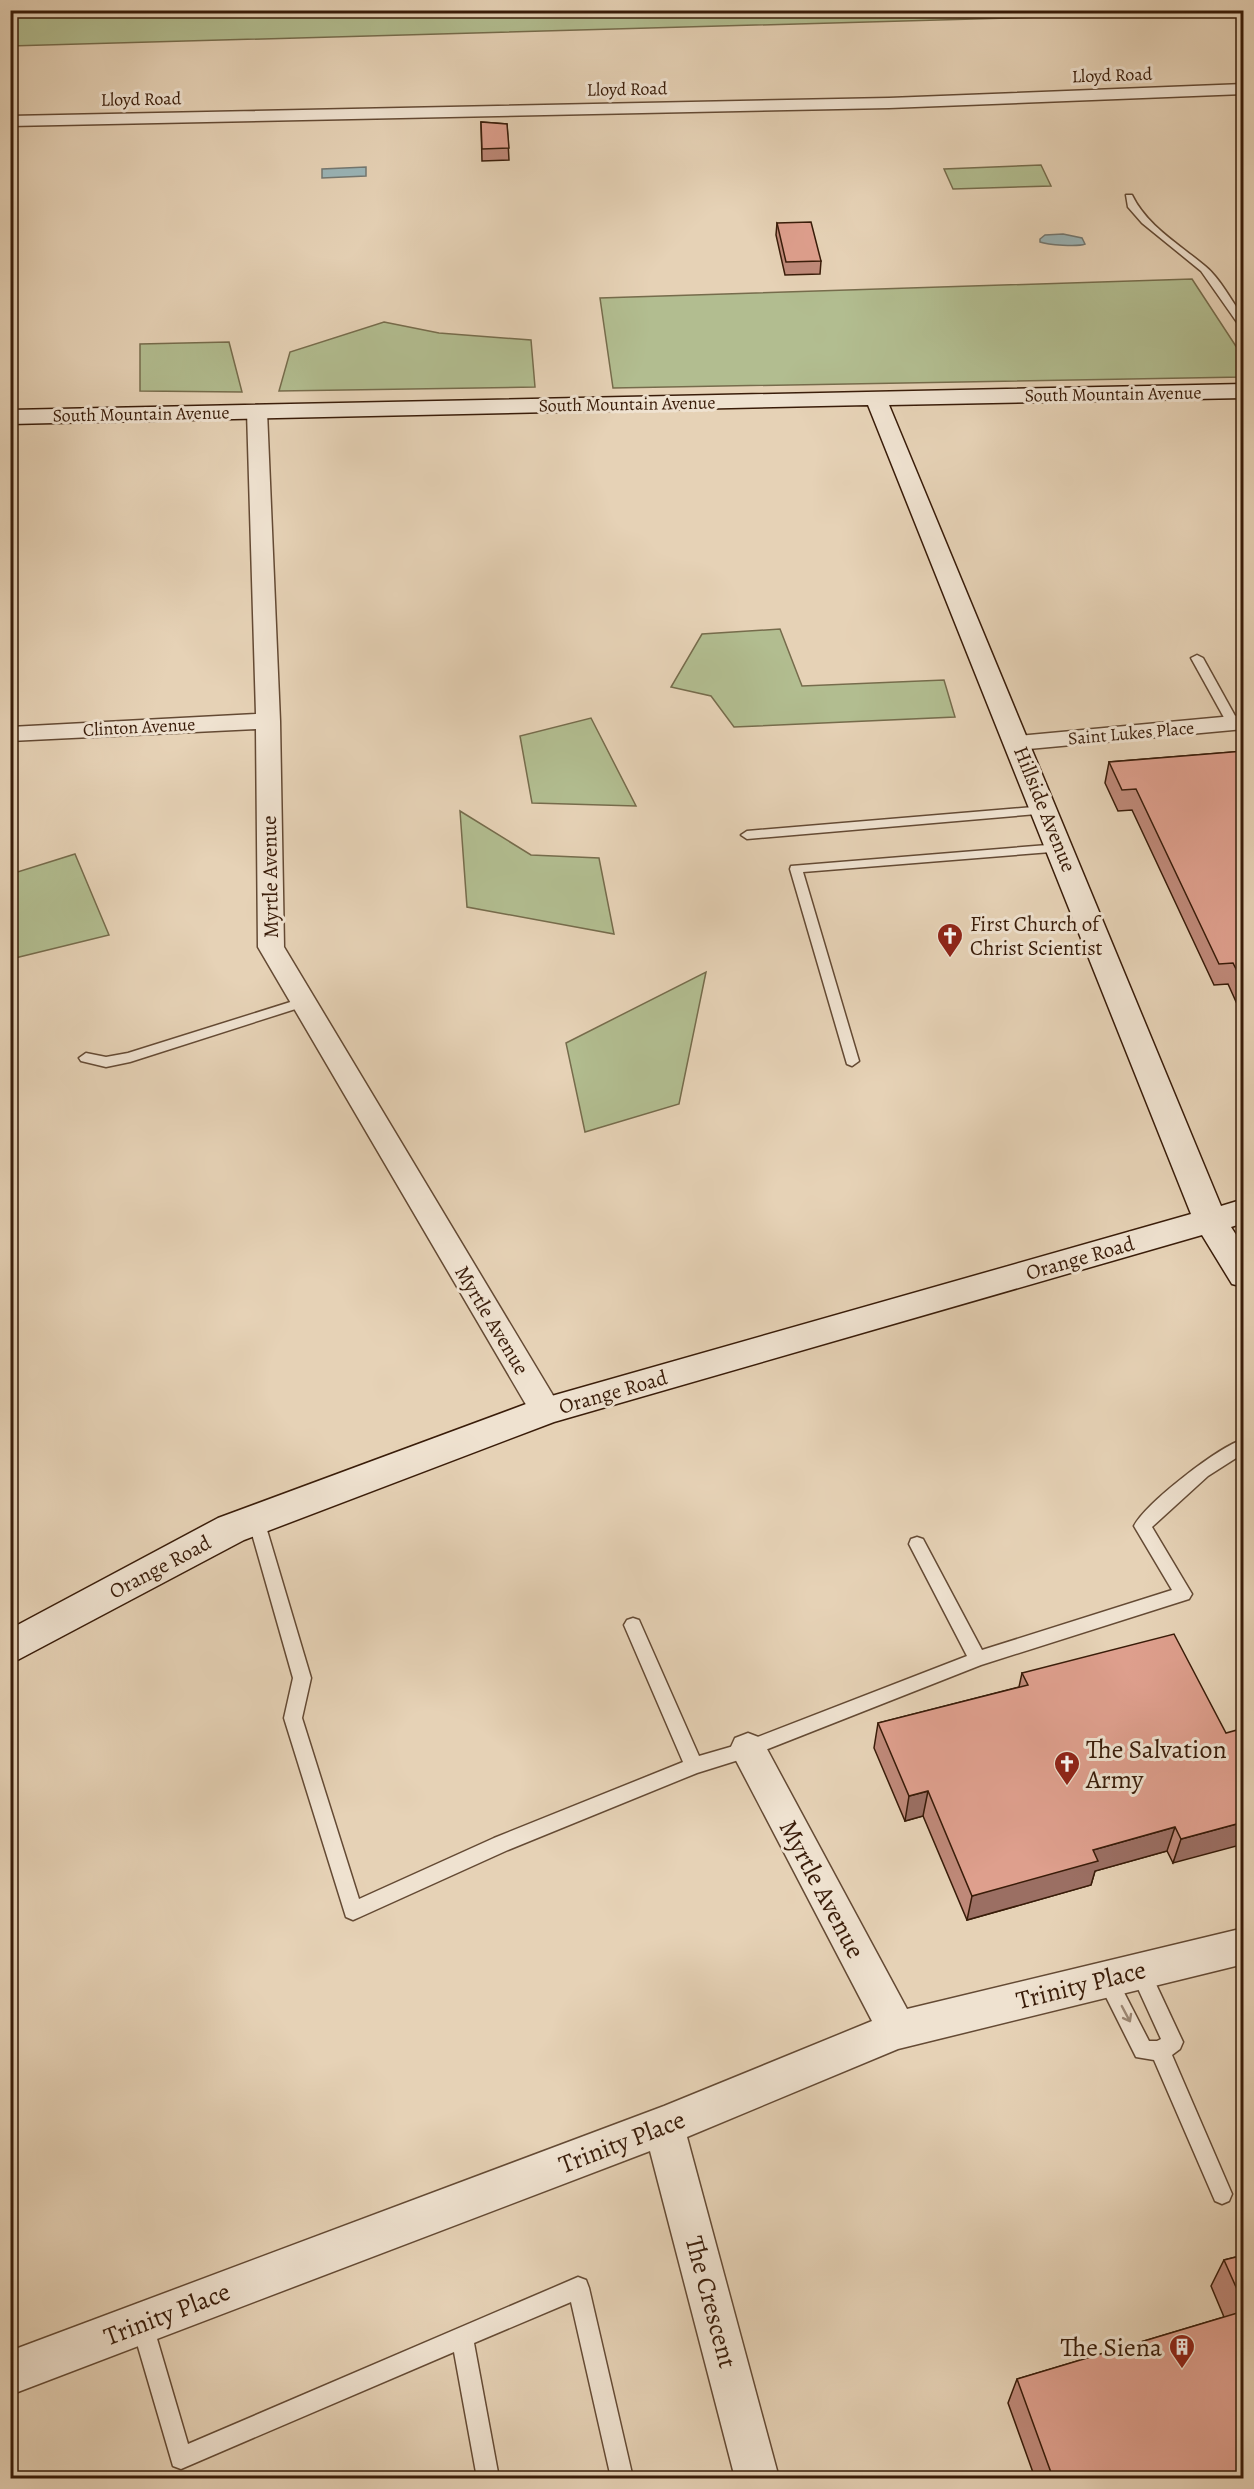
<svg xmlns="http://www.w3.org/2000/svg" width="1254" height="2489" viewBox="0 0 1254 2489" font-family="Alegreya,serif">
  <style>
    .green { fill: #b2bd90; stroke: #766c4c; stroke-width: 1.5 }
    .water { fill: #9ab5b8; stroke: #737872; stroke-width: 1.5 }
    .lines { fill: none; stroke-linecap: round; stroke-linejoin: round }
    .lane-casing { stroke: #644a34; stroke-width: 3 }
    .street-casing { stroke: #644a34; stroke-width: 3 }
    .secondary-casing { stroke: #391c09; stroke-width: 3 }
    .lane { fill: #efe2d0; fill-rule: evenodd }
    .street { fill: #efe2d0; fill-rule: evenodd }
    .secondary { fill: #efe2d0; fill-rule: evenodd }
    .wall { fill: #bf8979; stroke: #391c09; stroke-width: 1.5 }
    .shaded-wall { fill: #9b6f63; stroke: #391c09; stroke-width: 1.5 }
    .building { fill: #de9f8d; stroke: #391c09; stroke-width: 1.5 }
    .oneway { stroke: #9d8976 }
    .labels { text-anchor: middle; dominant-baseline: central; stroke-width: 6; stroke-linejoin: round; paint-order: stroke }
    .far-street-label { font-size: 18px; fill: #391c09; stroke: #efe2d0 }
    .street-label { font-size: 21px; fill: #391c09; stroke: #efe2d0 }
    .poi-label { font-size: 21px; fill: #391c09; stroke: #efe2d0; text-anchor: start }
    .near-poi-label { font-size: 26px; fill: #391c09; stroke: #efe2d0; text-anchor: start }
    .near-street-label { font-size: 26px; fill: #391c09; stroke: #efe2d0 }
  </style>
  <rect width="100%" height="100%" fill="#e6d2b6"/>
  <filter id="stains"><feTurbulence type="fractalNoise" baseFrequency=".00333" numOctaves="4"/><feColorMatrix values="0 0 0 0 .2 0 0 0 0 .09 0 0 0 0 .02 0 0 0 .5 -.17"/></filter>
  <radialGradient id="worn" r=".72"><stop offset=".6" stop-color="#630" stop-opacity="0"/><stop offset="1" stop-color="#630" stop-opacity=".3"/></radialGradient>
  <!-- green -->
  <g class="green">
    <polygon points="1184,11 1185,13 10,46 11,10"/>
    <polygon points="1041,165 1051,186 953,189 944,169"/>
    <polygon points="1192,279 1243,357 1243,377 613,388 600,298"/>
    <polygon points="384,322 439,333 531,340 535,387 279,391 290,352"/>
    <polygon points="229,342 242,392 140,391 140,344"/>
    <polygon points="780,629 802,686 944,680 955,717 734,727 711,696 671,687 702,634"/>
    <polygon points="591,718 636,806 532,803 520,736"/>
    <polygon points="460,811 531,855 599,858 614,934 467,907"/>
    <polygon points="75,854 109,935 11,959 11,874"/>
    <polygon points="706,972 679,1104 585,1132 566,1043"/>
  </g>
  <!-- water -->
  <g class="water">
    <polygon points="366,167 366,176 322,178 322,169"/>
    <path d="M 1063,234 L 1082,238 L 1085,244 C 1078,247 1048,245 1040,242 L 1040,239 L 1045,235 Z"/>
  </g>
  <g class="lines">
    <defs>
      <g id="lane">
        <path d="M 1126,195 L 1132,195 C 1147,226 1179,244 1205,266 C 1220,278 1232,302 1244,318 L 1244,329 L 1241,328 L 1201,271 L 1142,223 L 1128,207 Z"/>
        <polygon points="1197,655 1203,658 1239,723 1237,726 1233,727 1227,723 1191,658"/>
        <polygon points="1045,806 1051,810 1049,813 747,839 741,835 747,831"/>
        <polygon points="1060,844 1064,845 1064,851 803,872 859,1061 852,1066 847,1064 790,869 791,866"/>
        <polygon points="303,998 310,1002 308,1005 130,1062 106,1067 81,1061 79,1058 86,1053 106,1057 128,1053"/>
        <path d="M 1244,1439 L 1244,1453 L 1208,1476 L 1152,1527 L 1189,1589 L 1192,1594 L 1189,1599 L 981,1665 L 745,1758 L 697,1773 L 508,1850 L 360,1917 L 353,1920 L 346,1917 L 284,1718 L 293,1678 L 248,1520 L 250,1515 L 256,1513 L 262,1515 L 264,1520 L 311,1678 L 302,1718 L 359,1899 L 494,1838 L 683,1762 L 624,1625 L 627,1620 L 633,1618 L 639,1620 L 699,1756 L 737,1745 L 967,1656 L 909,1544 L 911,1539 L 917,1537 L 923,1539 L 982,1650 L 1172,1590 L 1134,1526 C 1146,1503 1218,1447 1244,1439 Z"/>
        <polygon points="1140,1962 1147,1965 1183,2042 1180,2049 1172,2055 1232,2194 1229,2201 1222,2204 1215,2201 1154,2060 1136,2057 1097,1979 1100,1973 1107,1970 1114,1973 1149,2041 1157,2041 1161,2039 1130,1971 1133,1965"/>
        <polygon points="578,2277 586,2280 589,2288 633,2478 611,2478 571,2302 474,2343 499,2478 477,2478 454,2352 181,2469 173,2466 131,2323 134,2315 142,2312 150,2315 188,2444"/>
      </g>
      <g id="street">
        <polygon points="1244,84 1244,94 889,108 10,126 10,116 889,98"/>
        <polygon points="257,405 264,407 267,411 280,721 284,947 557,1402 562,1411 557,1420 546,1423 535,1420 258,947 256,729 10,741 10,727 256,714 247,411 250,407"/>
        <polygon points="1244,715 1244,729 1018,750 1010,748 1006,743 1010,738 1018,736"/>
        <polygon points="748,1733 761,1738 907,2009 1244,1928 1244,1964 898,2049 687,2137 779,2478 735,2478 650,2151 10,2395 10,2351 664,2106 872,2021 730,1749 735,1738"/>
      </g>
      <polygon id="secondary" points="1244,384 1244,398 889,405 1221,1206 1244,1199 1244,1223 1231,1227 1244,1247 1244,1287 1232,1284 1202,1235 554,1422 244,1540 10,1664 10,1629 218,1518 534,1401 1191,1214 868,405 10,424 10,410"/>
    </defs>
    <!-- lane casing -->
    <use href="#lane" class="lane-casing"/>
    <!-- street casing -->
    <use href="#street" class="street-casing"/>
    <!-- secondary casing -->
    <use href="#secondary" class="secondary-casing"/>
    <!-- lane -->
    <use href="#lane" class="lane"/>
    <!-- street -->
    <use href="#street" class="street"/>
    <!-- secondary -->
    <use href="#secondary" class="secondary"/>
  </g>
  <!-- wall -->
  <g class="wall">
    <polygon points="481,122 507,124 509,160 482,161"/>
    <polygon points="777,223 821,261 820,274 785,275 776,235"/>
    <polygon points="1244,751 1244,1015 1242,1015 1228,984 1214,985 1132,810 1118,811 1105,783 1109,762"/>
    <polygon points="1022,1673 1226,1733 1173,1863 1167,1851 1095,1871 1091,1885 967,1920 923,1816 905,1821 874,1748 878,1723 1019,1687"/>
    <polygon points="1244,2255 1244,2478 1035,2478 1008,2403 1017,2379 1224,2317 1211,2286 1224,2260"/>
  </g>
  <!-- shaded-wall -->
  <g class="shaded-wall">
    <polygon points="928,1791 923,1816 905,1821 909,1796"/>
    <polygon points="1244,1822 1244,1844 1173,1863 1181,1839"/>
    <polygon points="1175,1827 1167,1851 1095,1871 1091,1885 967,1920 972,1896 1093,1850"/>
  </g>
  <!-- building -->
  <g class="building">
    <polygon points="481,122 507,124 509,148 482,149"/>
    <polygon points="811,222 821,261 786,262 777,223"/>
    <polygon points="1244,751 1244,985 1233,963 1219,964 1136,789 1122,790 1109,762"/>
    <polygon points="1174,1634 1226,1733 1244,1728 1244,1822 1181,1839 1175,1827 1093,1850 1098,1861 972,1896 928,1791 909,1796 878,1723 1028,1685 1022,1673"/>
    <polygon points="1244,2255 1244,2305 1224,2260"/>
    <polygon points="1244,2311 1244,2478 1053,2478 1017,2379"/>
  </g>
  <!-- one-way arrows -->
  <defs><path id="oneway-shaft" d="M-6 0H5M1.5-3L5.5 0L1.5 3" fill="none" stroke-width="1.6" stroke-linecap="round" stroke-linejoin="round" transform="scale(1.5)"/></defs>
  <use class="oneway" href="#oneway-shaft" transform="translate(1126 2014) rotate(62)"/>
  <!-- icons -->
  <defs>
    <symbol id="church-pin" viewBox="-11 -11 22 30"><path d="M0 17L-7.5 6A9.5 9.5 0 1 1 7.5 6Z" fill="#8f2418" stroke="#efe2d0"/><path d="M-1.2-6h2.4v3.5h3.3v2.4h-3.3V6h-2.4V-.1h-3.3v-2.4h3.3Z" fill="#fff"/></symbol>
    <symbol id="building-pin" viewBox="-11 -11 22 30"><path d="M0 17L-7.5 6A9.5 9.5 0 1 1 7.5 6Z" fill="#8f2418" stroke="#efe2d0"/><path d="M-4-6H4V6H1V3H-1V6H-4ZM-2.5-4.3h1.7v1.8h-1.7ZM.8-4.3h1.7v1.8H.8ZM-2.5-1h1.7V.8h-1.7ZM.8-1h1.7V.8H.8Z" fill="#fff"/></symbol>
  </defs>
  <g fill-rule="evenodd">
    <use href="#church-pin" x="935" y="921" width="30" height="40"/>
    <use href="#church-pin" x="1052" y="1749" width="30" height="40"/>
    <use href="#building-pin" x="1167" y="2332" width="30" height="40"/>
  </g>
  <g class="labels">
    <!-- far-street labels -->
    <g class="far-street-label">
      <text transform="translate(1112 75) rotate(-2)">Lloyd Road</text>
      <text transform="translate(627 89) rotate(-1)">Lloyd Road</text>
      <text transform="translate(141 99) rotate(-1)">Lloyd Road</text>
      <text transform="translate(1113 394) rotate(-1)">South Mountain Avenue</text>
      <text transform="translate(627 404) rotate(-1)">South Mountain Avenue</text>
      <text transform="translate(141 414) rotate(-1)">South Mountain Avenue</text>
      <text transform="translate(139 727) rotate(-3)">Clinton Avenue</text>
      <text transform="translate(1131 733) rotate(-5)">Saint Lukes Place</text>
    </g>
    <!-- street labels -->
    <g class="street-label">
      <text transform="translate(1045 809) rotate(68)">Hillside Avenue</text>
      <text transform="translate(270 877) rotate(-91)">Myrtle Avenue</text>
      <text transform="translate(1080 1258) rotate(-16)">Orange Road</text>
      <text transform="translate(492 1320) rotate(59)">Myrtle Avenue</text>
      <text transform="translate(613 1392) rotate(-16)">Orange Road</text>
      <text transform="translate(160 1567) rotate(-28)">Orange Road</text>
    </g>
    <!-- poi labels -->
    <g class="poi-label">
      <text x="970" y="924">First Church of<tspan x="970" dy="24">Christ Scientist</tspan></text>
    </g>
    <!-- near-poi labels -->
    <g class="near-poi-label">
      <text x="1086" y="1749">The Salvation<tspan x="1086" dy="30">Army</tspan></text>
      <text x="1162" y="2347" text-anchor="end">The Siena</text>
    </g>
    <!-- near-street labels -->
    <g class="near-street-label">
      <text transform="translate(822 1889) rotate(62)">Myrtle Avenue</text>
      <text transform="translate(1081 1985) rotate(-14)">Trinity Place</text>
      <text transform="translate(622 2142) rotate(-21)">Trinity Place</text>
      <text transform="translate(711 2302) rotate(75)">The Crescent</text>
      <text transform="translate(167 2314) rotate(-21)">Trinity Place</text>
    </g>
  </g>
  <!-- margin -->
  <rect width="1254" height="2489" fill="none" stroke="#e6d2b6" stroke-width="36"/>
  <rect x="12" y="12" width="1230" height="2465" fill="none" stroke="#391c09" stroke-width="3"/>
  <rect x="18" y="18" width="1218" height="2453" fill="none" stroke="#391c09" stroke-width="1.5"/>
  <rect width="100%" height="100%" filter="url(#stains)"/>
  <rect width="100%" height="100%" fill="url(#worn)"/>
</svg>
